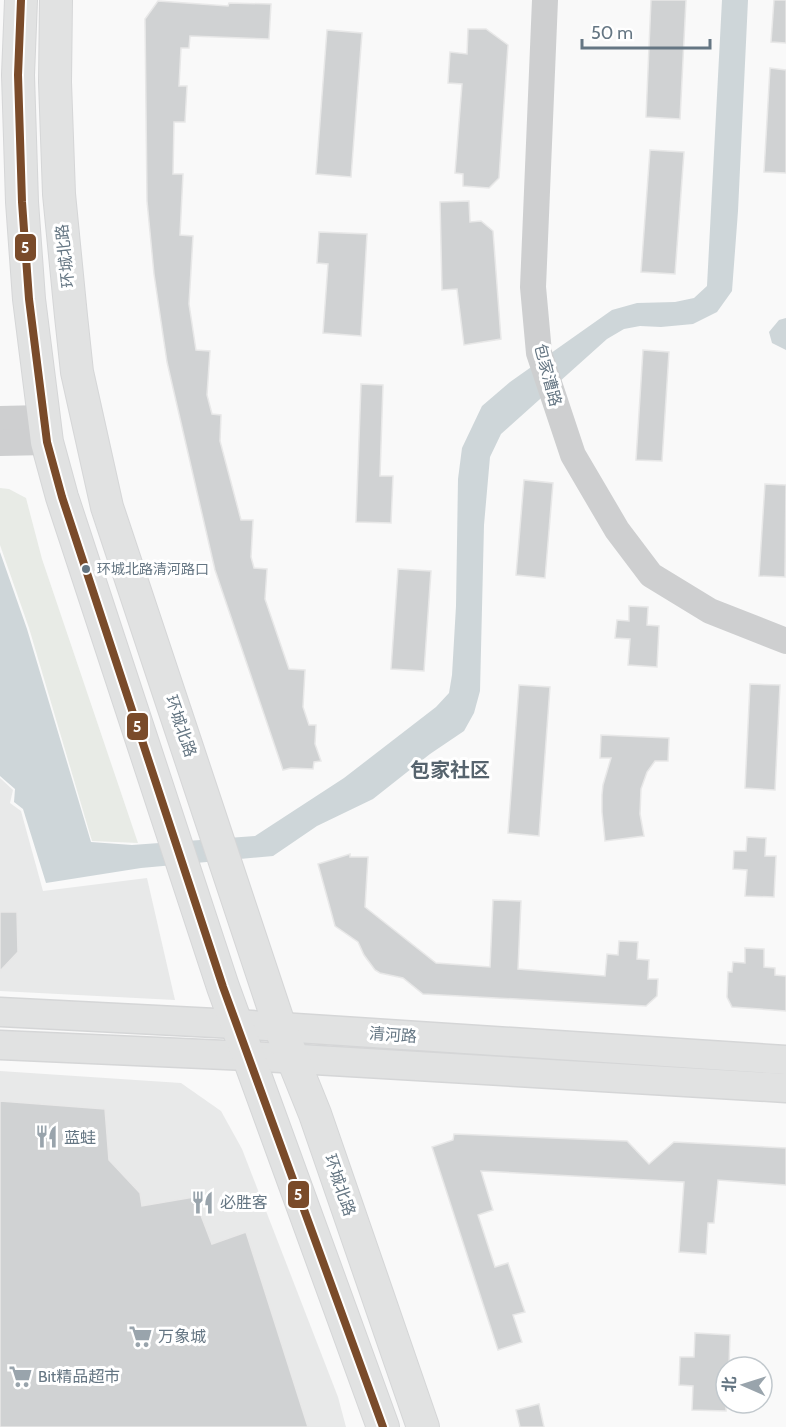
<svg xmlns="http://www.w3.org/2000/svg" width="786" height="1427" viewBox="0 0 786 1427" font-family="Cabin,'Noto Sans SC',sans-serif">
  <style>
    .built { fill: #e8e9e9 }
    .green { fill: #e8ebe6 }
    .water { fill: #ced6d9 }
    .building { fill: #d0d2d3; stroke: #e8e8e8; stroke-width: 1.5 }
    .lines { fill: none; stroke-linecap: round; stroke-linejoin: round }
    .secondary-casing { stroke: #d5d6d7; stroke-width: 31 }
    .primary-casing { stroke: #d5d6d7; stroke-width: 34 }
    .tertiary { stroke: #cecfd0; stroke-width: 26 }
    .secondary { stroke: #e1e2e2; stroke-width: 28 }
    .primary { stroke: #e1e2e2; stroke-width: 32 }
    .bus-1-casing { stroke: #fff; stroke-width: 12 }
    .bus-1 { stroke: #7a4b2a; stroke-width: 8 }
    .bus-dot { fill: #657683; stroke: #fff; stroke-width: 2 }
    .labels { text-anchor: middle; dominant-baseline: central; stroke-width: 6; stroke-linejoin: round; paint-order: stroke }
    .bus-label { font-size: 14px; fill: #657683; stroke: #fff; text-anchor: start }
    .street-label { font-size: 16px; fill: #657683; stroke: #fff }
    .poi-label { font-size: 16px; fill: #657683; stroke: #fff; text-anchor: start }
    .quarter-label { font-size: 20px; font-weight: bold; fill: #57646e; stroke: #fff }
    .line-badge { stroke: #fff; stroke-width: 2 }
    .badge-label { font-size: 16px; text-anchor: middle; font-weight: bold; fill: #fff }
  </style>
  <rect width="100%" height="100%" fill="#f9f9f9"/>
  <!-- built -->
  <g class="built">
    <polygon points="0,778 13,790 10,803 21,811 43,891 147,878 175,1000 0,991"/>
    <polygon points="0,1071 181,1083 221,1111 242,1149 338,1397 346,1427 0,1427"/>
  </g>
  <!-- green -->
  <polygon class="green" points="0,488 9,489 26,498 42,559 138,843 92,841 29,628 0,545"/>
  <!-- water -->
  <g class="water">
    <polygon points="722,0 748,0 738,211 732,291 717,312 693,324 661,327 640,326 624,329 607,339 501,434 490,457 484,525 480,691 474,713 464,731 430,754 373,799 317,826 273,856 141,868 46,883 23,809 14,802 15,789 0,776 0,552 27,629 91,842 132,845 255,836 344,778 436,707 449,693 452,675 456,606 458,479 462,448 482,406 510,382 612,310 637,303 675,302 694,298 707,286"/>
    <polygon points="786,318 786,350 772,343 769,332 779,320"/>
  </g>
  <!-- building -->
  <g class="building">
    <polygon points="651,0 686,0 680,119 646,117"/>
    <polygon points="774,0 786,0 786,43 771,42"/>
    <polygon points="158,1 228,6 229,3 271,4 269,39 190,36 189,48 181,48 179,86 187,86 185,122 174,122 173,174 183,174 180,235 193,236 189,304 196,350 210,351 207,395 212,414 221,415 220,441 241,520 253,520 251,557 254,568 267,569 265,599 289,669 305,670 303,707 309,725 316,725 315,744 321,761 314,762 313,769 291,768 283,770 215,570 167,362 154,274 147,201 145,19"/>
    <polygon points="468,29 486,29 508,45 499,178 489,188 463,186 463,174 455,173 462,84 448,83 450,52 467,54"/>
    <polygon points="327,30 362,33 351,177 316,174"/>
    <polygon points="770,68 786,70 786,173 764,172"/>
    <polygon points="650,150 684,152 675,274 641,272"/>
    <polygon points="469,201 470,222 481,221 493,231 501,339 464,345 457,289 442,290 440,202"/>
    <polygon points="319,232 367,234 361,336 323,333 328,264 317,263"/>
    <polygon points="643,350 669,352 662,461 636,460"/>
    <polygon points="361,384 383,385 380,476 393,476 391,523 356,522"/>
    <polygon points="524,480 553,483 545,578 516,575"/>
    <polygon points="765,484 786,485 785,577 759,576"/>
    <polygon points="398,569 431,571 424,671 391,669"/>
    <polygon points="629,606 648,607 647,625 659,626 657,667 628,665 630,639 615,638 617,620 629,621"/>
    <polygon points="750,684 780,685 775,790 745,788"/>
    <polygon points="519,685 550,687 539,836 508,833"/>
    <polygon points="601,735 669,738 668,761 655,761 647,772 641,789 640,814 644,836 605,841 602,812 602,795 603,785 611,758 600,758"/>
    <polygon points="747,837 766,838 765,856 776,856 774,897 745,896 747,870 733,869 734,851 746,851"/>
    <polygon points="350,854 350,857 368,857 365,907 436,963 490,967 493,900 521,901 518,969 605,976 607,954 618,955 619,941 638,942 637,959 649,960 648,979 658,979 657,996 646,1006 423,994 403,978 380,973 375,970 364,955 358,942 335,926 318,864"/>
    <polygon points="0,912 17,912 18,952 0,971"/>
    <polygon points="745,948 764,949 764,967 775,968 775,975 786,976 786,1011 732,1007 727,997 728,972 732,972 733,962 745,963"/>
    <polygon points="0,1101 105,1109 109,1160 140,1193 142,1206 194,1197 212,1244 246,1232 308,1427 0,1427"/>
    <polygon points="454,1134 627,1141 649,1164 674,1142 786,1148 786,1185 718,1180 714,1223 708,1223 706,1254 679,1252 684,1182 481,1171 493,1210 478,1215 495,1267 508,1263 525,1312 513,1315 522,1342 498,1350 432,1147 453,1140"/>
    <polygon points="695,1333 730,1335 729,1367 726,1367 726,1411 692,1410 693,1386 679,1385 680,1357 694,1357"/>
    <polygon points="539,1404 544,1427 520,1427 516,1410"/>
  </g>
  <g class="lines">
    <defs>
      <g id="secondary">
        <polyline points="0,1012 235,1024 786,1060"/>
        <polyline points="0,1045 248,1056 786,1088"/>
      </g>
      <g id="primary">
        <polyline points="21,0 18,75 22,202 29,299 47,442 62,497 223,987 383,1427"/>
        <polyline points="56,0 55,82 59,194 71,316 77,372 107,507 280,1027 315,1114 423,1427"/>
      </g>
    </defs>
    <!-- secondary casing -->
    <use href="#secondary" class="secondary-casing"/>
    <!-- primary casing -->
    <use href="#primary" class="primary-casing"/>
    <!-- tertiary -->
    <g class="tertiary">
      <polyline points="545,0 533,287 539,353 573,455 617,530 651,575 710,611 786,641"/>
      <polyline points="0,419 43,418"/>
      <polyline points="0,443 47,442"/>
    </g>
    <!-- secondary -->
    <use href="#secondary" class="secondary"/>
    <!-- primary -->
    <use href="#primary" class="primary"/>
    <defs>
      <polyline id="bus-1" points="21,0 18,75 22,202 29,299 47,442 62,497 223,987 383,1427"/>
    </defs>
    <!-- bus-1 casing -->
    <use href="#bus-1" class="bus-1-casing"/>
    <!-- bus-1 -->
    <use href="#bus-1" class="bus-1"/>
  </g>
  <!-- icons -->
  <defs>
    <symbol id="restaurant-bare" viewBox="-9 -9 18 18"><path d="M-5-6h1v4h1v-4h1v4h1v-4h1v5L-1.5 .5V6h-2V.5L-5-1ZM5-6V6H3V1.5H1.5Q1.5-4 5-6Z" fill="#99a4ac" stroke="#fff" stroke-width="2.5" paint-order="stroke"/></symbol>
    <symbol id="supermarket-bare" viewBox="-9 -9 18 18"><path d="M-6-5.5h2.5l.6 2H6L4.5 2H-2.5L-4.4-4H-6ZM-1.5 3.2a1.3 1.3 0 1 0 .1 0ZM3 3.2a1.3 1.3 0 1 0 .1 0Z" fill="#99a4ac" stroke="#fff" stroke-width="2.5" paint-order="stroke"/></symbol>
  </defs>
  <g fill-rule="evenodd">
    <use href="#restaurant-bare" x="30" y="1120" width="33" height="33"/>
    <use href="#restaurant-bare" x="186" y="1186" width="33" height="33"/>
    <use href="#supermarket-bare" x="124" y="1320" width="33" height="33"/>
    <use href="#supermarket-bare" x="4" y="1360" width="33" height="33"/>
  </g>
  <!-- markers -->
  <circle class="bus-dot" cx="86" cy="569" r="5"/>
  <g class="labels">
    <!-- bus labels -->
    <g class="bus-label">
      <text x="97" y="569">环城北路清河路口</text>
    </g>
    <!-- street labels -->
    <g class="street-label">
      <text transform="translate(65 256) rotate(-96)">环城北路</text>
      <text transform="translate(548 375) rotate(75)">包家漕路</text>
      <text transform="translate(181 726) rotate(71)">环城北路</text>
      <text transform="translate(393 1035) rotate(4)">清河路</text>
      <text transform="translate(340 1185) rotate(71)">环城北路</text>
    </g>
    <!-- poi labels -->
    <g class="poi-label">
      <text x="64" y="1137">蓝蛙</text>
      <text x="220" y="1202">必胜客</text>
      <text x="158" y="1336">万象城</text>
      <text x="38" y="1376">Bit精品超市</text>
    </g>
    <!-- quarter labels -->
    <g class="quarter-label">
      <text x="450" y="770">包家社区</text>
    </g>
  </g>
  <g class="line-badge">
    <rect x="14" y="233" width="23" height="29" rx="6" fill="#7a4b2a"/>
    <rect x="126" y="712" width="23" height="29" rx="6" fill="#7a4b2a"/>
    <rect x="287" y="1180" width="23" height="29" rx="6" fill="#7a4b2a"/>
  </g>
  <g class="badge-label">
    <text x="25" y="253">5</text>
    <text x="137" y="732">5</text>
    <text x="298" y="1200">5</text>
  </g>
  <!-- north arrow -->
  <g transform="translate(744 1385) rotate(273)"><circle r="28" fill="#ffffff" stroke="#c1c8cd" stroke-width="1.5"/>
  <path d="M0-4.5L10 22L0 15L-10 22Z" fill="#99a4ac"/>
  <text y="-9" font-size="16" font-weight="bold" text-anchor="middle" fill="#657683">北</text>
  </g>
  <!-- scale -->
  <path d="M582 39v9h128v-9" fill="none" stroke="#657683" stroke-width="3"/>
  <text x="591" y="39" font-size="18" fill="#657683" stroke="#ffffff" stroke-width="4.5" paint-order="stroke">50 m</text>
</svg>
